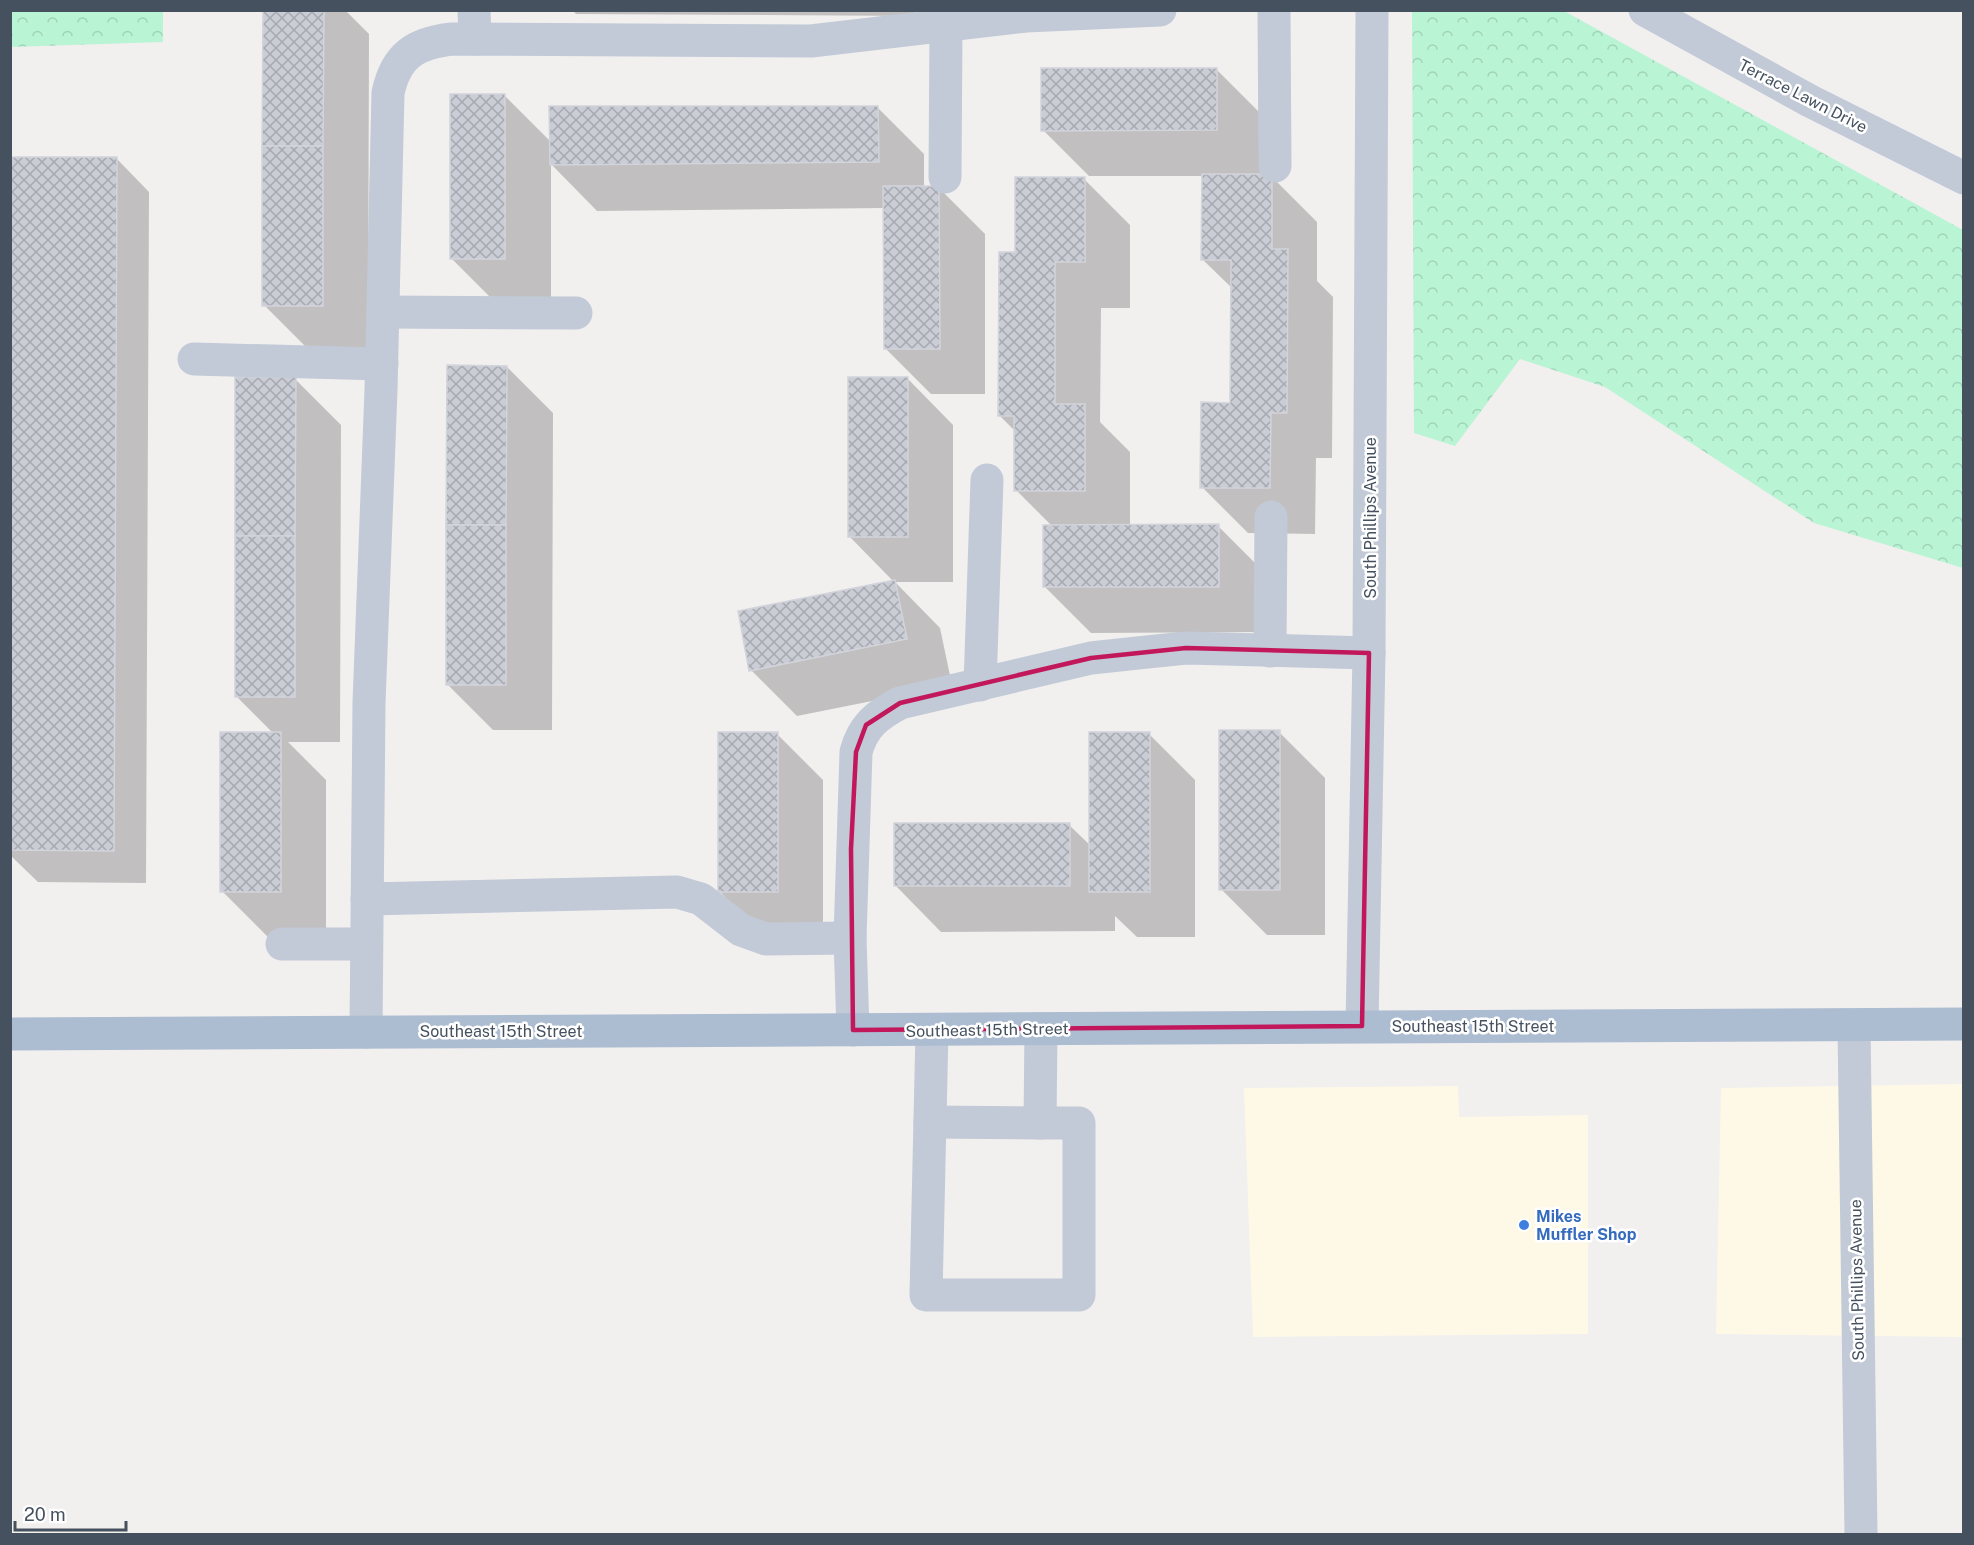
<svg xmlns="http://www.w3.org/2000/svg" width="1974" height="1545" viewBox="0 0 1974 1545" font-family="'Public Sans',sans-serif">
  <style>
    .commercial { fill: #fef9e7 }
    .forest { fill: url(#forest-crowns) }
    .shadow { fill: #0003 }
    .building { fill: url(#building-cross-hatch); stroke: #d2d4db; stroke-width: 1.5 }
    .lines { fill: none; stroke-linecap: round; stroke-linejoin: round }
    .minor { stroke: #c1cad6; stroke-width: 33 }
    .major { stroke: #acbcd1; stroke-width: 33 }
    .marked { fill: none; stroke: #c2185b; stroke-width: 4.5; stroke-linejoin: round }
    .shop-dot { fill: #3f7fe0; stroke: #fff; stroke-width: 2 }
    .labels { text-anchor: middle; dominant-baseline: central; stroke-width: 5; stroke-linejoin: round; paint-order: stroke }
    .street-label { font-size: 16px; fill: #45515f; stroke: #fff }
    .shop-label { font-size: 16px; font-weight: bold; fill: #366cbe; stroke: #fff; text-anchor: start }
  </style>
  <defs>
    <pattern id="forest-crowns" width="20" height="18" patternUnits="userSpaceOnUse" patternTransform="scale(1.5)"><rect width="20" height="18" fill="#b9f4d4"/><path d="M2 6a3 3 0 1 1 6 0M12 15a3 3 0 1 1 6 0" fill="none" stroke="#a0d3b8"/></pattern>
    <pattern id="building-cross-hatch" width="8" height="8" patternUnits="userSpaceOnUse" patternTransform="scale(1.5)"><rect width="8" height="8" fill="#cacdd5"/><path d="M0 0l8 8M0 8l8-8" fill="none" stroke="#a6a9b0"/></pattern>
  </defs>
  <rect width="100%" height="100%" fill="#f2efef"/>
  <!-- commercial -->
  <g class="commercial">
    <polygon points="1963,1084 1963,1337 1716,1334 1721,1088"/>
    <polygon points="1458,1086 1459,1117 1588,1115 1588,1334 1253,1337 1244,1088"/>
  </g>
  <!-- forest -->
  <g class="forest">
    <polygon points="10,11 163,11 163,42 11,47"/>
    <polygon points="1412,11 1564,11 1963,230 1963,568 1814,523 1605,387 1520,359 1455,446 1414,433"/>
  </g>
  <!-- shadow -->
  <g class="shadow">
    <polygon points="265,10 479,10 347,12 369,34 368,351 310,351 264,305"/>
    <polygon points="572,10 915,10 915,16 576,14"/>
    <polygon points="1217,70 1263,116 1271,176 1317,222 1317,281 1333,297 1332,458 1316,458 1315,534 1248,533 1202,487 1232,404 1233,289 1202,259 1203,176 1089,176 1043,130"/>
    <polygon points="505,96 551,142 878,108 924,154 924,188 939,188 985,234 985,394 931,394 885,348 885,208 597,211 551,164 551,304 497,304 451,258"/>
    <polygon points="10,158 117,159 149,192 146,883 38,882 10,855"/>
    <polygon points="1084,179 1130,225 1130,308 1101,308 1100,422 1130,452 1130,526 1218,526 1264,572 1265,632 1091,633 1045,587 1052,526 1016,490 1016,432 999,415 1016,253"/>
    <polygon points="507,367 553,413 552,730 493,730 447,684"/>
    <polygon points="295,379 341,425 340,742 288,742 326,780 326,937 268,937 222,891 274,734 236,696"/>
    <polygon points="908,379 953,425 953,582 895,582 940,628 952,685 797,716 751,670 894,582 849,536"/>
    <polygon points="1279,732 1325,778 1325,935 1267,935 1221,889"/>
    <polygon points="777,734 823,780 823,937 765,937 719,891"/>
    <polygon points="1149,734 1195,780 1195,937 1137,937 1115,916 1115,931 941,932 896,886 1069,825 1091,846"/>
  </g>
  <!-- building -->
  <g class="building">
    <polygon points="263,10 324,10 323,146 262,146"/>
    <polygon points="1041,68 1217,68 1217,130 1041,131"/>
    <rect x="450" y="94" width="55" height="165"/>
    <polygon points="549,106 878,106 879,162 550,165"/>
    <rect x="262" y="146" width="61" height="160"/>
    <polygon points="10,157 117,157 114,851 10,850"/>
    <polygon points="1202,174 1272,174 1272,249 1288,249 1287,413 1271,413 1270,488 1200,488 1201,402 1230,403 1231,260 1201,260"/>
    <polygon points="1015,177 1085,177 1085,262 1055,262 1055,404 1085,404 1085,491 1014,491 1014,416 998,416 999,252 1015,252"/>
    <polygon points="883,186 939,186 940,349 884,349"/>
    <polygon points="447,365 507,366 506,525 446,525"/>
    <polygon points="235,377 296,377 295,536 235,536"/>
    <rect x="848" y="377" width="60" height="160"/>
    <polygon points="1219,524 1219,587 1043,587 1043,525"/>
    <rect x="446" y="525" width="60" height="160"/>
    <rect x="235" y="536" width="60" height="161"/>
    <polygon points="895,580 907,639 749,671 738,611"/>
    <rect x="1219" y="730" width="61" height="160"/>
    <rect x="220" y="732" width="61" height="160"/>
    <rect x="718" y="732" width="60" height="160"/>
    <rect x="1089" y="732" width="61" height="160"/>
    <rect x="894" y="823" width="176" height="63"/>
  </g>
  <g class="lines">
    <!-- minor -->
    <g class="minor">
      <polyline points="474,10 475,39"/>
      <polyline points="1274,10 1275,166"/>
      <polyline points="1645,10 1810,101 1964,178"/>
      <polyline points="945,177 946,27"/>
      <polyline points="383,312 576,313"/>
      <polyline points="194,359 382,364"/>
      <polyline points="1270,651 1271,517"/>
      <polyline points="980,685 987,480"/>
      <polyline points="367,899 677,892 701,899 741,930 766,939 850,938"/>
      <polyline points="282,944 366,944"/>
      <polyline points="1362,1026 1369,653 1372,10"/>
      <polyline points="1854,1026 1861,1534"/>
      <path d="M 853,1030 L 850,938 L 856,752 C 863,726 877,715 900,703 L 1091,658 L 1147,652 L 1186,648 L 1369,653"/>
      <polyline points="932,1031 926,1295 1079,1295 1079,1123 1040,1123 1041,1029"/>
      <path d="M 366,1032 L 369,703 L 381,390 L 388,93 C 396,55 416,43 452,39 L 811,41 L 1026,16 L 1160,10"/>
      <polyline points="930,1122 1040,1123"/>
    </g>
    <!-- major -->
    <polyline class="major" points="10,1034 1964,1024"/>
  </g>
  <!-- marked area -->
  <path class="marked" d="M 1186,648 L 1369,653 L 1362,1026 L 853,1030 L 851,849 L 856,752 L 866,725 L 900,703 L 1091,658 Z"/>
  <!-- markers -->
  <circle class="shop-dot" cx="1524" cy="1225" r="6"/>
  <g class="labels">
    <!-- street labels -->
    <g class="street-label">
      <text transform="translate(1803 96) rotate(27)">Terrace Lawn Drive</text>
      <text transform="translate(1370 518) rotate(-90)">South Phillips Avenue</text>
      <text x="1473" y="1026">Southeast 15th Street</text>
      <text transform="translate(987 1030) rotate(-1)">Southeast 15th Street</text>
      <text x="501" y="1031">Southeast 15th Street</text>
      <text transform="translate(1857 1280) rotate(-91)">South Phillips Avenue</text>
    </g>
    <!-- shop labels -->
    <g class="shop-label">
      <text x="1536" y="1216">Mikes<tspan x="1536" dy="18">Muffler Shop</tspan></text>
    </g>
  </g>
  <!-- border -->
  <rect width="1974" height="1545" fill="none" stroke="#45515f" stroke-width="24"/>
  <!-- scale -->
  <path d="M15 1521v9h111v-9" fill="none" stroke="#45515f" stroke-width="3"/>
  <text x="24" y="1521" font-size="18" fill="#45515f" stroke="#ffffff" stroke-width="4.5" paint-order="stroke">20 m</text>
</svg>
